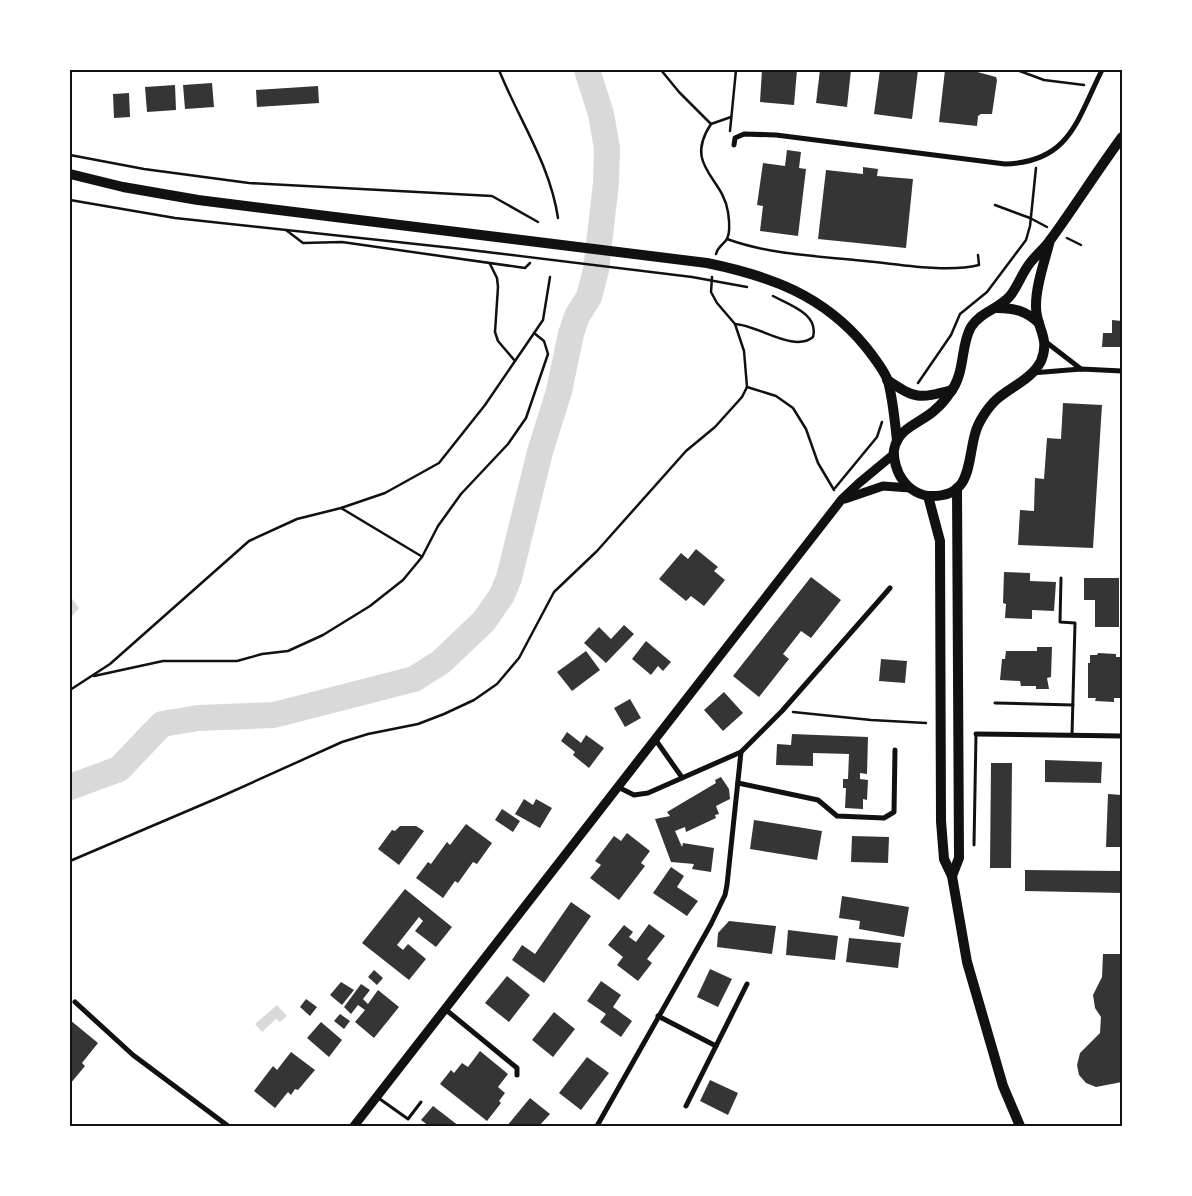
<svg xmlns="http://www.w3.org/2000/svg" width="1192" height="1196" viewBox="0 0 1192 1196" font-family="'Titillium Web',sans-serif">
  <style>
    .water { fill: #d9d9d9 }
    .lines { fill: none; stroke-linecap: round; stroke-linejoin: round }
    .river { stroke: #d9d9d9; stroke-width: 26 }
    .building { fill: #353535 }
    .path { stroke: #111; stroke-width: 2.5 }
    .service { stroke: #111; stroke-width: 3 }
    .minor { stroke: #111; stroke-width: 5 }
    .secondary { stroke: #111; stroke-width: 9 }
    .primary { stroke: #111; stroke-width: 10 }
    .neatline { fill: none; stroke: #111; stroke-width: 2 }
  </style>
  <rect width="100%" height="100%" fill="#fff"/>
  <!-- water -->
  <g class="water">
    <polygon points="70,596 79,608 70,619"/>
    <polygon points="277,1005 287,1016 280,1022 276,1019 262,1032 255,1024"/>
  </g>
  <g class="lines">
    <!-- river -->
    <polyline class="river" points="70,787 119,769 162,724 198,718 274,715 414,679 441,662 484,621 502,595 509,578 540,452 559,391 571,334 577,316 589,297 596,270 606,183 607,148 601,114 587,70"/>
  </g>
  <!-- building -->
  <g class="building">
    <polygon points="762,70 797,70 794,105 760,102"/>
    <polygon points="820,70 851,70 847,107 816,103"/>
    <polygon points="880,70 918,70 912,119 874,114"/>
    <polygon points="945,70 970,70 996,77 997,80 992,114 981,114 978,116 977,126 939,122"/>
    <polygon points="212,83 214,107 185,109 183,85"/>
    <polygon points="175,85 176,110 147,112 145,87"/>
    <polygon points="318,86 319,103 257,107 256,90"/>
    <polygon points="129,93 130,117 114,118 113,94"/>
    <polygon points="787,150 801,152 799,168 806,169 798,236 760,231 763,206 757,205 763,163 785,166"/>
    <polygon points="863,167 878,169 877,176 913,179 906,248 818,239 826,170 863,174"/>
    <polygon points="1112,320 1122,321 1122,347 1102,347 1103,333 1112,333"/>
    <polygon points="1063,403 1102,405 1093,548 1018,545 1020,510 1034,511 1035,478 1044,479 1047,438 1061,439"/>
    <polygon points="696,549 718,567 714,571 725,580 704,606 691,596 686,601 659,579 681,553 688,559"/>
    <polygon points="1004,572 1030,573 1030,581 1056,582 1054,611 1032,610 1032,619 1005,618 1006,604 1003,603"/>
    <polygon points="811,577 841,600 811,638 801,631 783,654 789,659 759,697 733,676"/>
    <polygon points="1084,578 1119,578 1119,627 1095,627 1095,600 1084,600"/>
    <polygon points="624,625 634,634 606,663 584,643 599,627 611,639"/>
    <polygon points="646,641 671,662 663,671 658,666 651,675 632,659"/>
    <polygon points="1037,647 1052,647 1051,677 1047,678 1049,689 1036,689 1036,686 1021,686 1020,681 1000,680 1002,659 1005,659 1006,651 1037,651"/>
    <polygon points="586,651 600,670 572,691 557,672"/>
    <polygon points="1098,653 1116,654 1116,657 1122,657 1121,698 1114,698 1114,702 1095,701 1096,698 1088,698 1088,663 1090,663 1090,655 1097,655"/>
    <polygon points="881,659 907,661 905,683 879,681"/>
    <polygon points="724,692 743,713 723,731 704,710"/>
    <polygon points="630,699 641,718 625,727 614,708"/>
    <polygon points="567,732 581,743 586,735 604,748 589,768 573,755 575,752 561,741"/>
    <polygon points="792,734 868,737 867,774 860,773 860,779 868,780 867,800 863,799 863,809 845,808 846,788 843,788 843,779 848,779 849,754 813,753 813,766 776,765 777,744 791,745"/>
    <polygon points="1045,760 1102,762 1101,783 1045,782"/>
    <polygon points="991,763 1012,763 1011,868 990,868"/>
    <polygon points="721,777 729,789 730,799 716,806 719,814 715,815 716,818 686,832 685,827 675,831 682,847 683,843 714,848 711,872 692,869 694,864 671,862 655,819 670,816 667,812 716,783 715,780"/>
    <polygon points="1108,794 1122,795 1122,847 1106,847"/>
    <polygon points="524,799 533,805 536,799 552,808 540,828 515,814"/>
    <polygon points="502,809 520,821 513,832 495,820"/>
    <polygon points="754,820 822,831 817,860 750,849"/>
    <polygon points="466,824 492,843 477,864 473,862 458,883 455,881 443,898 416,878 428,862 431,864 447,842 450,845"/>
    <polygon points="400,826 416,826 424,831 399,865 378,849 392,830 395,831"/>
    <polygon points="627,833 650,851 641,863 645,866 619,900 590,878 601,865 595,861 614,836 621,841"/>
    <polygon points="852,836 889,837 888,863 851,862"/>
    <polygon points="671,867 684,876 677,887 698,901 687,916 653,893"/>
    <polygon points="1025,870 1122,871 1122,893 1025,891"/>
    <polygon points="405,889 452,927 436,947 415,931 423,921 419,917 397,945 403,950 408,944 426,959 409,980 362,943"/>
    <polygon points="842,896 909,907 904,937 859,929 860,921 839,918"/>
    <polygon points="571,902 591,916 544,983 512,960 522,945 535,954"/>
    <polygon points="729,921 776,926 772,954 717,947 718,933"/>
    <polygon points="649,924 665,936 647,959 652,963 638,981 617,965 623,957 608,945 624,925 633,932 629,937 636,942"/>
    <polygon points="788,930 838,936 835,960 786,955"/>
    <polygon points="849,938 901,943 898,968 846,962"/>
    <polygon points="1103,954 1122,954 1122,1082 1096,1087 1086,1083 1079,1075 1077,1065 1080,1053 1100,1033 1101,1017 1095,1008 1093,995 1102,977"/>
    <polygon points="710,969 732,979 718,1007 697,997"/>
    <polygon points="374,970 383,978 377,985 368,977"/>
    <polygon points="507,976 530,995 509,1022 485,1003"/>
    <polygon points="601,981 621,995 613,1007 632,1021 621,1037 600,1022 606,1014 587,1001"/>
    <polygon points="341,982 354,990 342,1005 330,995"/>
    <polygon points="361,984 370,990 363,999 368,1004 378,990 399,1007 374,1038 355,1022 365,1010 358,1005 351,1014 344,1007"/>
    <polygon points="306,999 317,1007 310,1016 300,1007"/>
    <polygon points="554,1012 575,1029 553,1057 532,1040"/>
    <polygon points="340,1014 350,1021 344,1029 334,1021"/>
    <polygon points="70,1020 98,1043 82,1063 85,1066 70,1084"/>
    <polygon points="321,1022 342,1040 329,1057 307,1038"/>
    <polygon points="480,1051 508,1074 498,1087 505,1093 499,1101 501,1103 487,1121 440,1084 451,1070 454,1073 462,1063 468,1067"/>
    <polygon points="291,1052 315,1070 298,1090 295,1089 291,1095 288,1092 275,1108 254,1091 273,1066 277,1070"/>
    <polygon points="587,1057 609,1073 581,1110 559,1093"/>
    <polygon points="710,1080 738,1093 728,1115 700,1101"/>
    <polygon points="530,1098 550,1114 539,1126 507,1126"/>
    <polygon points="433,1106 459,1126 429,1126 421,1120"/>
  </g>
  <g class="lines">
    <!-- path -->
    <g class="path">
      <path d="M 499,70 C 519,120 550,164 558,218"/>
      <path d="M 661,70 L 679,92 L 711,124 C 683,166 723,177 728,212 C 729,219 731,231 727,239 C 723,245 718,246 716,254"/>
      <polyline points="1017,70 1044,80 1084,85"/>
      <polyline points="711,124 731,117"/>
      <polyline points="730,131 736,70"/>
      <polyline points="70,155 144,169 249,183 492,196 538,222"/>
      <polyline points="70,200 175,218 462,249 692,277 747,287"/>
      <polyline points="995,205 1030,218 1047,227"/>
      <polyline points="286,230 303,243 342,242 525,268 530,263"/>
      <polyline points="1067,238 1081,245"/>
      <path d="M 727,239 C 771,255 819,256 865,261 C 899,264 946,273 979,265 L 978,255"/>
      <polyline points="490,264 497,278 498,287 495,332 498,341 515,361"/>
      <path d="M 735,324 C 758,325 794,353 813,337 C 819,314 790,305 773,296"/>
      <polyline points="918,383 951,335 960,314 987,292 1026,240 1030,226 1036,168"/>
      <polyline points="747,387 776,396 793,408 806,429 818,463 834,490"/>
      <polyline points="835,488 877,437 882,422"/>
      <polyline points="341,508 421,556"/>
      <polyline points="94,676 163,661 237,661 262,654 288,651 323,635 370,606 403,580 422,557 438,526 461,494 508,444 526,418 548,354 544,341 534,333"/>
      <polyline points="70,690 110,664 249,541 297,519 341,508 385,493 439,463 485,405 543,320 550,277"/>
      <polyline points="793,712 871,720 926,723"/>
      <polyline points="70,861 220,797 342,742 368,734 418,724 444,714 474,700 497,684 519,658 554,592 597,551 686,451 715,427 742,397 747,387 744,351 735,324 717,303 711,292 712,277"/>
    </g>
    <!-- service -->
    <g class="service">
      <polyline points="1061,578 1060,622 1075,623 1072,735"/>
      <polyline points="995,703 1073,705"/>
      <polyline points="974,845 976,734"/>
      <polyline points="377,1097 408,1119 421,1102"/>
    </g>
    <!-- minor -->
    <g class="minor">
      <path d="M 734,145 L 735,138 L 744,134 L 776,135 L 1005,164 C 1070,162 1077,120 1102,70"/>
      <polyline points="1046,342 1081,369"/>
      <polyline points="1032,373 1081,369 1122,371"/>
      <polyline points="976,734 1122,736"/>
      <polyline points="655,739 681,776"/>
      <polyline points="738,783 818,800 837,816 884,818 894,812 895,750"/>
      <polyline points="618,787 634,795 648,793 741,752 782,711 890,588"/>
      <polyline points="75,1002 133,1055 228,1126"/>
      <polyline points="445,1009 517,1068 517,1075"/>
      <polyline points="658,1016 716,1046"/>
      <polyline points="686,1106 747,984"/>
      <polyline points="597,1126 711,924 725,895 727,885 741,752"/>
    </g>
    <!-- secondary -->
    <g class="secondary">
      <polyline points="845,499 883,486 910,488"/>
      <polyline points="354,1126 842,499 859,483 894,454"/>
    </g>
    <!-- primary -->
    <g class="primary">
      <path d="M 70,174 L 123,187 L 198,200 L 707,263 C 770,276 823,295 865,346 C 873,356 884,370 888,381 C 893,400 895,422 897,441"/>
      <path d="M 1050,240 C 1045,261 1036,284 1036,305 C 1035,327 1051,337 1041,361 C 1032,379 1012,386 997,399 C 988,407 978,422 975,434 C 967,463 972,496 932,496 C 920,496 909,489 902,479 C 897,472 893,459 894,450 C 898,426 923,423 937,408 C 942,404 946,398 950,393 C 966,372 960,346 971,327 C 980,312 999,309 1010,296 C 1018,286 1022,273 1030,263 C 1037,254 1045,248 1051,239 C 1075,206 1097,171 1122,137"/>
      <path d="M 997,308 C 1015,308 1026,311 1039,323"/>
      <path d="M 887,380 C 916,399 918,399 952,390"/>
      <polyline points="928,496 940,541 941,821 944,859 952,876 967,962 1003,1086 1020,1126"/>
      <polyline points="952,876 959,858 957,488"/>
    </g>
  </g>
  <!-- border -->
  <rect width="1192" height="1196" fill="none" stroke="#ffffff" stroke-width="142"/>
  <rect x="71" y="71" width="1050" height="1054" class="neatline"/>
</svg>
